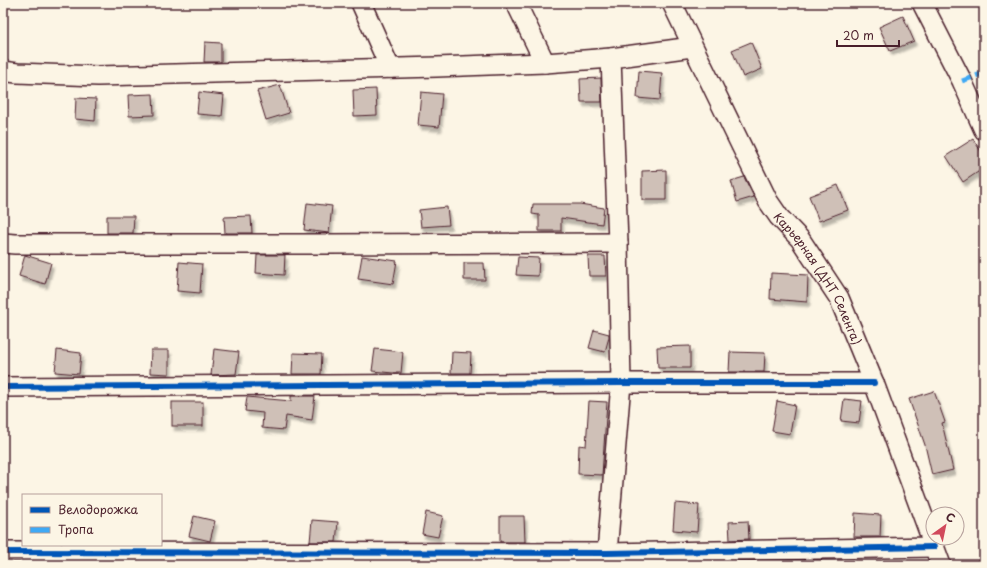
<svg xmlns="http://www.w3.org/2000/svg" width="987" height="568" viewBox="0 0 987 568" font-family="'Playpen Sans',sans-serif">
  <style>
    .building { fill: #cfc0b7; stroke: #4a1f2b; filter: url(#shadow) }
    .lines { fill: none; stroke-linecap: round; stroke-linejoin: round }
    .minor-casing { stroke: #4a1f2b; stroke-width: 22 }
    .minor { stroke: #fcf5e5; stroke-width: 19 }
    .quiet { stroke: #3fa9f5; stroke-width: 5; stroke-dasharray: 10 5; stroke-linecap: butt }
    .cycleway-casing { stroke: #fcf5e5; stroke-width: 8 }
    .cycleway { stroke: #0057b8; stroke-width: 6 }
    .labels { text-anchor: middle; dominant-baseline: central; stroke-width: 4; stroke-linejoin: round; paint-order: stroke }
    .street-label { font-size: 12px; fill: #4a1f2b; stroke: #fcf5e5 }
  </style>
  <defs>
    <filter id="shadow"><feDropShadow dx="2.5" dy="4.5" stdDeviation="1" flood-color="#0004"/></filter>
  </defs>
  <rect width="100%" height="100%" fill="#fcf5e5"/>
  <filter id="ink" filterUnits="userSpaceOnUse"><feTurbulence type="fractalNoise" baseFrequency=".025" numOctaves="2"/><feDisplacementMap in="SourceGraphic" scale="8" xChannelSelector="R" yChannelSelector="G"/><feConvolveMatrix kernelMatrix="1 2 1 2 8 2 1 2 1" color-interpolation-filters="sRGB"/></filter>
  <g filter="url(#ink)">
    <!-- building -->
    <g class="building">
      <polygon points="903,16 914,41 890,51 879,27"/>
      <polygon points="205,42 221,43 221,62 204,62"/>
      <polygon points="751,42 762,69 743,77 732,50"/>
      <polygon points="639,71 662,73 660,100 637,98"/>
      <polygon points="601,78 602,102 581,102 580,79"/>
      <polygon points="280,85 289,113 266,120 257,91"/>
      <polygon points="376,89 377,115 354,116 353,90"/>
      <polygon points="199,92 224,95 222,116 197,114"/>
      <polygon points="421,92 442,94 439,127 418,125"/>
      <polygon points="153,94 154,115 129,116 128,95"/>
      <polygon points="76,98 96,99 95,121 75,119"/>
      <polygon points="973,139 984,156 984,168 963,182 946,156"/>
      <polygon points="666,170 666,200 642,200 642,171"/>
      <polygon points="744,177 754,197 737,202 731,181"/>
      <polygon points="838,185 848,210 819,221 809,196"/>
      <polygon points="307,203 332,206 329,233 304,230"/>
      <polygon points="533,204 580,204 604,208 602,224 561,218 561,231 539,231 539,215 532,214"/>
      <polygon points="447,207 449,225 421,227 419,210"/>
      <polygon points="107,216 134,216 133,233 107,233"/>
      <polygon points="251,216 252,233 225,233 224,217"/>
      <polygon points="25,255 51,263 45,284 19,276"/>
      <polygon points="257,255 285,255 284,275 256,273"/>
      <polygon points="362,256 397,261 393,284 358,279"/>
      <polygon points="588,256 605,256 606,276 589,276"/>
      <polygon points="518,257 539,258 538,276 516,275"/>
      <polygon points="179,262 202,264 200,293 177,291"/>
      <polygon points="464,263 484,263 485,280 464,280"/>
      <polygon points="771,273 808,275 807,302 770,299"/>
      <polygon points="594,330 609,334 609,337 605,352 589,348"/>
      <polygon points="690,346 690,368 658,368 657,347"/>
      <polygon points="214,349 239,352 236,374 211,375"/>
      <polygon points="375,349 403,352 401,373 393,373 372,371"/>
      <polygon points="57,350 81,353 79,374 55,372"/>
      <polygon points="151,350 169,350 169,374 150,373"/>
      <polygon points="452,352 471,353 470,373 451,373"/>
      <polygon points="730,352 765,353 764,372 729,372"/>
      <polygon points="293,353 322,354 321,374 292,374"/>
      <polygon points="934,391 945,422 942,423 953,470 932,475 925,445 909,399"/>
      <polygon points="291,396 315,396 312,420 286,416 284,430 262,428 263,413 245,411 247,397 291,401"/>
      <polygon points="844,399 862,401 859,423 841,421"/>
      <polygon points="589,401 607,402 602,475 578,474 579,445 586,446"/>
      <polygon points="777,401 795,405 790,434 772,431"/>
      <rect x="172" y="402" width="31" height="24"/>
      <polygon points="675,503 699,505 697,532 673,530"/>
      <polygon points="426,512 443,516 438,537 422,534"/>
      <polygon points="855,513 881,515 880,537 854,537"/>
      <polygon points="194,516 215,521 210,541 189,536"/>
      <polygon points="500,516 524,516 525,542 500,542"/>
      <polygon points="312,520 338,522 336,542 310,542"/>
      <polygon points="748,521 749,539 730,540 729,522"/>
    </g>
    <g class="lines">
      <defs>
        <g id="minor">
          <polyline points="361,3 390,68"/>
          <polyline points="516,3 545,63"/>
          <path id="s1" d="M 672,3 L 768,201 L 779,217 L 800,239 L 839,298 L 874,383 L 941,565"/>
          <polyline points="922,3 962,81 984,130"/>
          <polyline points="3,71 17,73 98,76 437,67 545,63 611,58 692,47"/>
          <polyline points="3,243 15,244 326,244 618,243"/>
          <polyline points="3,387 621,383 874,383"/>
          <polyline points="3,552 607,553 934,547"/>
          <polyline points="606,565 621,383 618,243 611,58"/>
        </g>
      </defs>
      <!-- minor casing -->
      <use href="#minor" class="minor-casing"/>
      <!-- minor -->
      <use href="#minor" class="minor"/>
      <!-- quiet -->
      <polyline class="quiet" points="962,81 984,73"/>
      <defs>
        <g id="cycleway">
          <polyline points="3,387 621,383 874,383"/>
          <polyline points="3,552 607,553 934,547"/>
        </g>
      </defs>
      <!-- cycleway casing -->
      <use href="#cycleway" class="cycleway-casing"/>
      <!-- cycleway -->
      <use href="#cycleway" class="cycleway"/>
    </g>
  </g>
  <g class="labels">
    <!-- street labels -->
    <g class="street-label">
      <text stroke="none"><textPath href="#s1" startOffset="313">Карьерная (ДНТ Селенга)</textPath></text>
    </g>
  </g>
  <!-- margin -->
  <rect width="987" height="568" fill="none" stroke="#fcf5e5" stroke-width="16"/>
  <rect x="8" y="8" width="971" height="552" fill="none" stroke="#4a1f2b" stroke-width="1.5" filter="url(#ink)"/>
  <!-- legend -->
  <rect x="22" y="494" width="140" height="52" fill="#fcf5e5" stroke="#b59f9b"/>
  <rect x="30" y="507" width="20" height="6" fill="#0057b8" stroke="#b59f9b"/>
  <text x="58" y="514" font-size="12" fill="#4a1f2b">Велодорожка</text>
  <rect x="30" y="527" width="20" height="6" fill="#3fa9f5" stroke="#b59f9b"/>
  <text x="58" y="534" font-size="12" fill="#4a1f2b">Тропа</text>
  <!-- north arrow -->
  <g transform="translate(945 526) rotate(33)"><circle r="19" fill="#fcf5e5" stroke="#b59f9b"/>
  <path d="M0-3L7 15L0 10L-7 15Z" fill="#d1495b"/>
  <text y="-6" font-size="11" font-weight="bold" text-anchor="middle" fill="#4a1f2b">С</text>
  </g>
  <!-- scale -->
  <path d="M837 40v6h62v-6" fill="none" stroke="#4a1f2b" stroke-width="2"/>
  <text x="843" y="40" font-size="12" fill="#4a1f2b" stroke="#fcf5e5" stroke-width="3" paint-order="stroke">20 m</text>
</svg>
